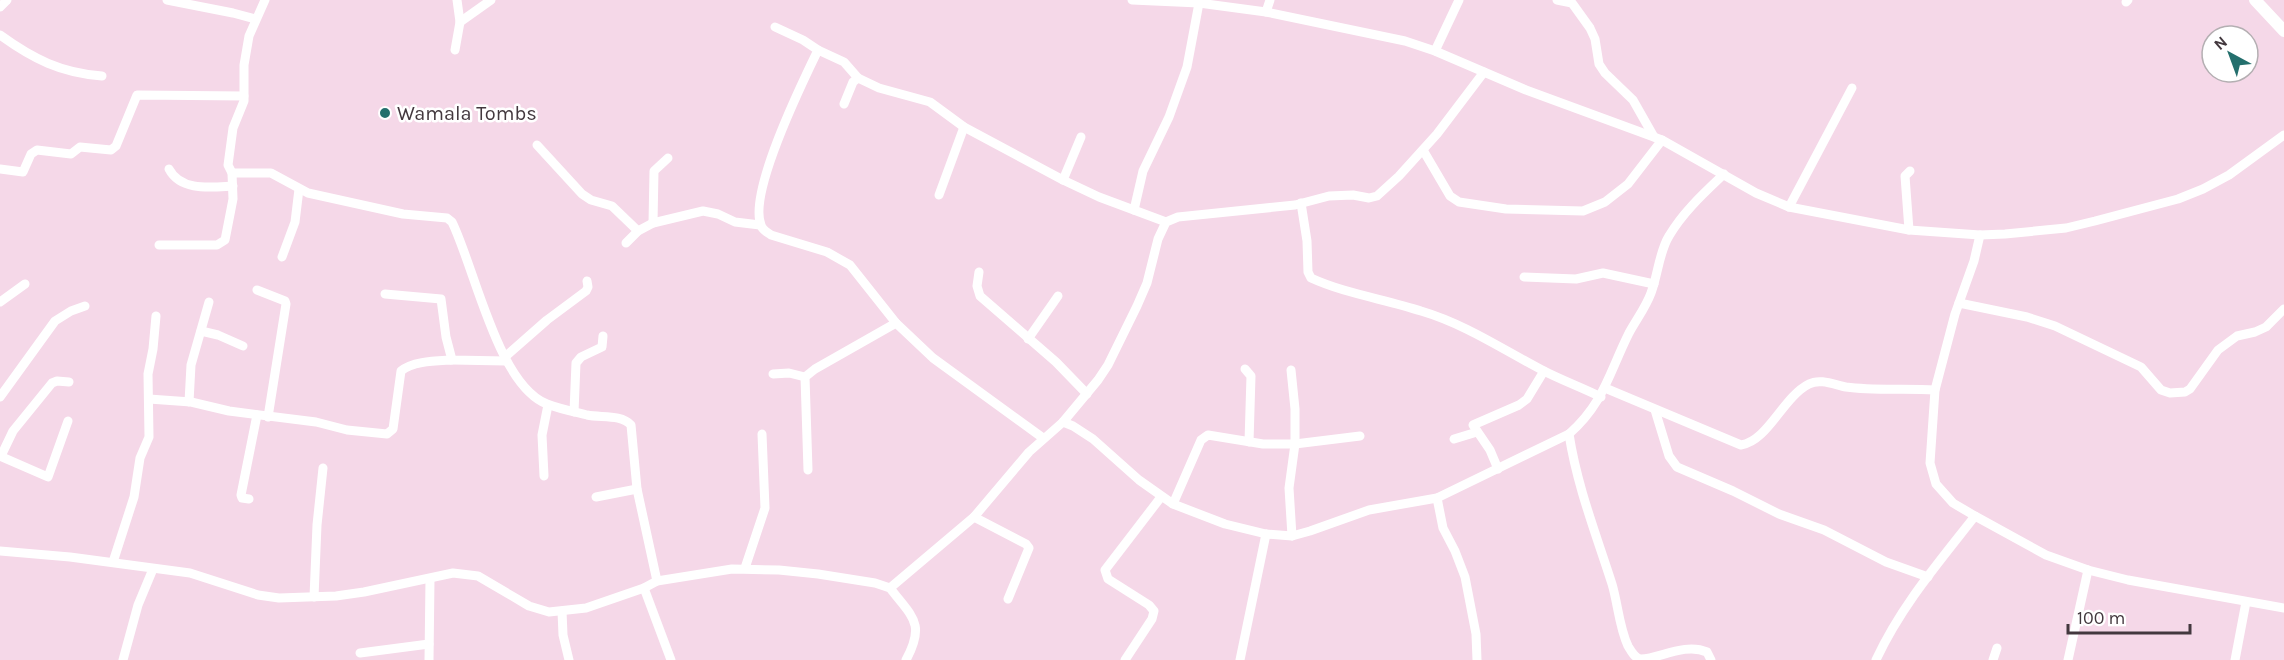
<svg xmlns="http://www.w3.org/2000/svg" width="2284" height="660" viewBox="0 0 2284 660" font-family="Karla,sans-serif">
  <style>
    .lines { fill: none; stroke-linecap: round; stroke-linejoin: round }
    .minor { stroke: #fff; stroke-width: 9 }
    .tertiary { stroke: #fff; stroke-width: 12 }
    .poi-dot { fill: #246f6d; stroke: #fff; stroke-width: 2 }
    .labels { text-anchor: middle; dominant-baseline: central; stroke-width: 5; stroke-linejoin: round; paint-order: stroke }
    .poi-label { font-size: 20px; fill: #43383e; stroke: #fff; text-anchor: start }
  </style>
  <rect width="100%" height="100%" fill="#f5d8e8"/>
  <g class="lines">
    <!-- minor -->
    <g class="minor">
      <polyline points="167,0 233,13 255,19"/>
      <polyline points="1132,0 1199,3 1266,12 1405,41 1435,51 1526,90 1662,140 1756,193 1789,207 1909,230 1980,235 2005,234 2066,228 2095,221 2178,199 2203,189 2229,175 2284,135"/>
      <polyline points="1557,0 1572,3 1590,28 1595,39 1599,64 1605,73 1633,100 1654,137"/>
      <polyline points="2126,2 2128,0"/>
      <polyline points="0,7 7,0"/>
      <polyline points="1266,12 1270,0"/>
      <polyline points="460,22 491,0"/>
      <path d="M 775,27 L 803,40 L 818,50 C 802,83 748,193 761,225 C 762,230 767,232 771,235 L 827,252 L 850,265 L 896,323 L 933,358 L 1043,438"/>
      <path d="M 0,35 C 33,59 61,73 102,76"/>
      <polyline points="455,50 460,22 457,0"/>
      <polyline points="818,50 844,62 858,78"/>
      <polyline points="1435,51 1459,0"/>
      <polyline points="844,104 853,82 858,78 879,88 930,102 964,127 1063,180 1099,197 1166,222"/>
      <polyline points="537,145 582,194 591,200 612,206 638,231"/>
      <polyline points="1423,150 1450,196 1459,202 1506,209 1583,211 1605,202 1628,184 1662,140"/>
      <polyline points="0,169 23,172 31,154 37,150 71,154 80,147 111,150 116,146 137,95 244,96"/>
      <path d="M 169,169 C 181,192 212,187 233,186"/>
      <path d="M 232,173 L 271,173 L 308,193 L 403,214 L 447,218 L 452,222 C 475,269 498,385 547,404 C 560,409 575,412 587,415 C 601,418 621,414 631,425 L 637,489 L 657,581"/>
      <polyline points="1063,180 1081,137"/>
      <polyline points="939,195 964,127"/>
      <path d="M 1301,203 L 1307,241 L 1308,272 L 1311,278 C 1346,294 1385,299 1421,311 C 1465,324 1502,349 1542,370 C 1561,380 1581,387 1601,397"/>
      <polyline points="1789,207 1852,88"/>
      <polyline points="1134,210 1143,171 1169,117 1187,67 1199,3"/>
      <polyline points="653,223 654,171 668,158"/>
      <polyline points="1909,230 1905,176 1910,171"/>
      <polyline points="1980,235 1974,261 1955,314 1935,390 1930,463 1936,484 1953,503 1975,516 2046,555 2088,570 2128,580 2284,608"/>
      <polyline points="626,243 638,231 653,223 703,211 718,214 735,222 760,225"/>
      <polyline points="159,245 217,245 225,240 233,199 232,173 228,165 233,128 244,101 244,65 249,36 265,0"/>
      <polyline points="282,257 295,222 299,189"/>
      <polyline points="979,272 977,286 980,296 1056,362 1087,394"/>
      <polyline points="1524,277 1576,279 1603,273 1654,284"/>
      <polyline points="257,290 285,301 286,304 268,417"/>
      <polyline points="385,294 441,299 446,337 452,360 506,361"/>
      <polyline points="0,302 25,284"/>
      <polyline points="1959,303 2027,317 2055,326 2141,367 2161,390 2170,393 2185,392 2190,389 2218,350 2237,336 2255,332 2266,327 2284,309"/>
      <polyline points="201,331 218,335 243,346"/>
      <polyline points="1028,339 1058,296"/>
      <polyline points="505,357 547,320 586,291 588,287 587,281"/>
      <polyline points="1245,369 1251,376 1249,442"/>
      <polyline points="1291,370 1295,409 1295,444 1289,488 1292,536"/>
      <polyline points="773,374 789,373 805,377"/>
      <path d="M 1605,388 L 1741,445 C 1768,441 1783,397 1809,384 C 1820,378 1835,385 1846,387 C 1875,391 1906,388 1935,390"/>
      <polyline points="0,397 55,321 71,311 85,306"/>
      <path d="M 149,399 L 191,402 L 229,411 L 316,422 L 347,430 L 387,434 L 393,429 L 401,371 C 413,361 436,361 452,360"/>
      <polyline points="189,402 191,365 209,302"/>
      <polyline points="1655,410 1669,456 1677,467 1733,491 1779,514 1824,530 1886,562 1928,577"/>
      <polyline points="574,412 576,363 581,357 602,347 603,336"/>
      <path d="M 1063,422 L 1073,426 L 1093,439 L 1139,480 L 1173,504 L 1225,524 L 1266,534 L 1292,536 L 1310,531 L 1369,510 L 1437,498 L 1569,434 C 1604,403 1609,373 1629,333 C 1636,320 1646,307 1651,293 C 1658,275 1659,252 1669,236 C 1683,212 1704,193 1724,174"/>
      <path d="M 1569,434 C 1577,486 1596,534 1612,584 C 1618,604 1619,627 1628,646 C 1631,651 1634,657 1640,659 C 1657,660 1684,642 1707,652 L 1711,660"/>
      <polyline points="1454,439 1477,432"/>
      <polyline points="0,456 48,477 68,421"/>
      <polyline points="1,456 13,431 52,383 57,381 69,382"/>
      <polyline points="1498,469 1490,450 1473,425 1519,405 1527,399 1544,371"/>
      <polyline points="808,470 805,377 815,369 896,323"/>
      <polyline points="544,476 542,435 548,405"/>
      <polyline points="596,497 637,489"/>
      <polyline points="1437,498 1443,528 1455,551 1465,577 1476,634 1477,660"/>
      <polyline points="249,499 242,498 241,495 257,415"/>
      <polyline points="1173,504 1201,440 1208,435 1263,444 1295,444 1360,436"/>
      <polyline points="974,517 1026,544 1029,548 1008,599"/>
      <polyline points="0,551 70,557 190,573 258,595 279,598 336,596 364,592 453,573 478,576 529,606 549,612 586,608 644,588 657,581 732,569 779,570 818,574 875,583 890,588 974,517 1029,452 1063,422 1098,380 1108,365 1137,306 1147,283 1158,239 1166,222 1178,217 1295,205 1329,196 1353,195 1369,198 1377,196 1399,176 1437,134 1484,72"/>
      <polyline points="113,562 134,497 140,458 149,437 148,374 153,349 156,316"/>
      <polyline points="745,568 765,508 762,434"/>
      <polyline points="644,588 671,660"/>
      <path d="M 890,588 C 912,617 926,623 906,660"/>
      <polyline points="314,597 317,525 323,468"/>
      <polyline points="562,611 563,635 569,660"/>
      <polyline points="360,653 429,644"/>
      <polyline points="123,660 138,605 153,569"/>
      <polyline points="429,660 430,579"/>
      <polyline points="1125,660 1152,619 1154,611 1149,605 1108,579 1105,570 1161,497"/>
      <polyline points="1240,660 1266,534"/>
      <path d="M 1876,660 C 1901,606 1939,562 1975,516"/>
      <polyline points="1993,660 1997,648"/>
      <polyline points="2068,660 2088,570"/>
      <polyline points="2235,660 2246,602"/>
    </g>
    <!-- tertiary -->
    <polyline class="tertiary" points="2255,0 2284,31"/>
  </g>
  <!-- markers -->
  <circle class="poi-dot" cx="385" cy="113" r="6"/>
  <g class="labels">
    <!-- poi labels -->
    <g class="poi-label">
      <text x="397" y="113">Wamala Tombs</text>
    </g>
  </g>
  <!-- north arrow -->
  <g transform="translate(2230 54) rotate(319)"><circle r="28" fill="#ffffff" stroke="#b4afb2" stroke-width="1.5"/>
  <path d="M0-4.5L10 22L0 15L-10 22Z" fill="#246f6d"/>
  <text y="-9" font-size="16" font-weight="bold" text-anchor="middle" fill="#43383e">N</text>
  </g>
  <!-- scale -->
  <path d="M2068 624v9h122v-9" fill="none" stroke="#43383e" stroke-width="3"/>
  <text x="2077" y="624" font-size="18" fill="#43383e" stroke="#ffffff" stroke-width="4.5" paint-order="stroke">100 m</text>
</svg>
